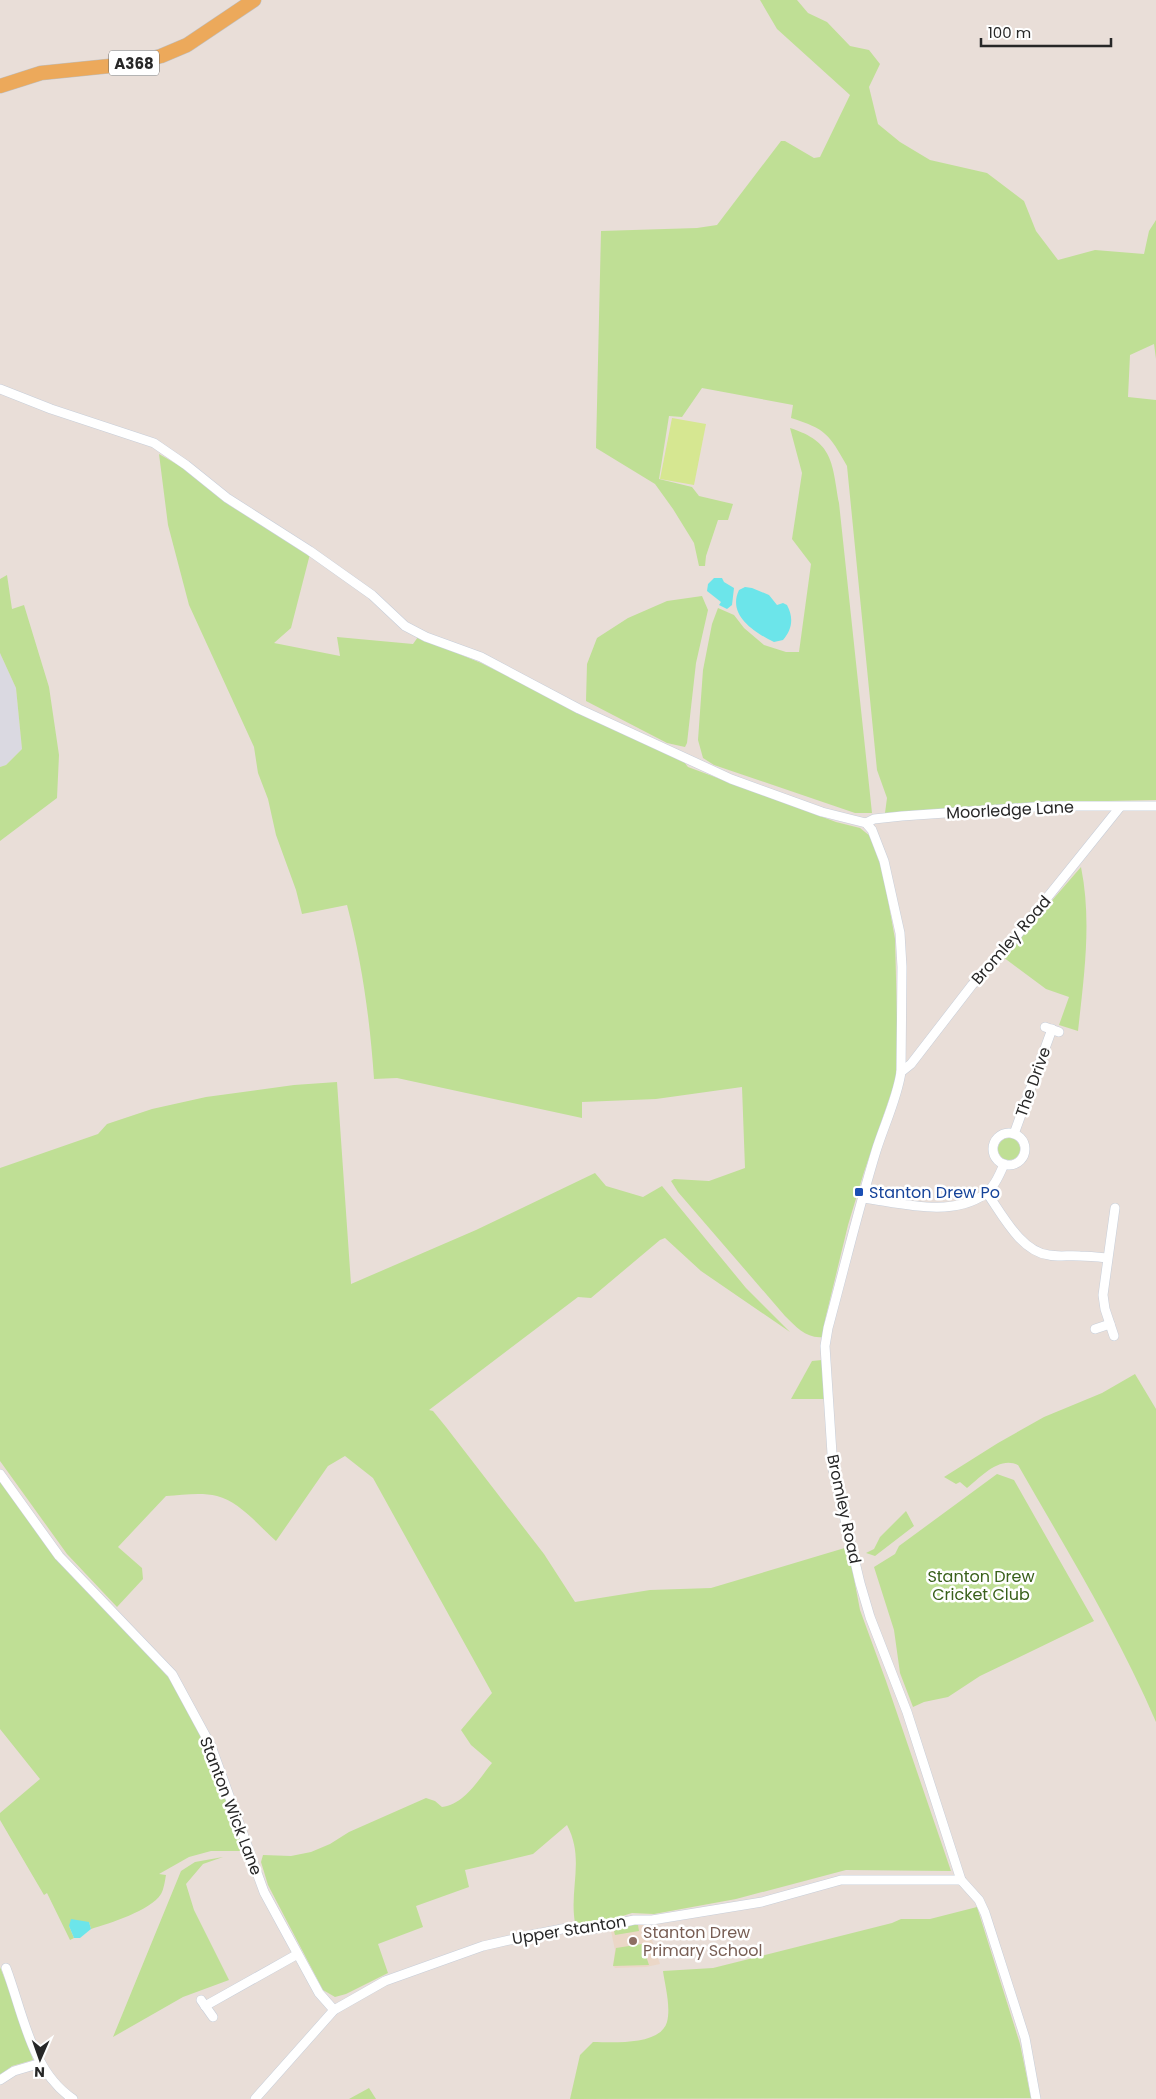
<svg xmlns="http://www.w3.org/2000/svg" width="1156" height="2099" viewBox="0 0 1156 2099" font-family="Poppins,sans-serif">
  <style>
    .industrial { fill: #dad9e1 }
    .education { fill: #ebd7c7 }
    .green { fill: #bfdf95 }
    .pitch { fill: #d6e791 }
    .water { fill: #6ce5ea }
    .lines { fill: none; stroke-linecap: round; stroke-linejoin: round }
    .street-casing { stroke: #c7ced9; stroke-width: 10 }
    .primary-casing { stroke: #bebebe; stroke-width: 15 }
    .street { stroke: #fff; stroke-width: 9 }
    .primary { stroke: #eca95b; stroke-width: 14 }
    .transit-dot { fill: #1a4fb4; stroke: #fff; stroke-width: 2 }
    .education-dot { fill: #8d6e63; stroke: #fff; stroke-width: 2 }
    .labels { text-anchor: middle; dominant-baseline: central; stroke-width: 5; stroke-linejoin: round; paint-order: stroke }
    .shield { fill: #fff; stroke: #686868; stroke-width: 1 }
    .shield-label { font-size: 15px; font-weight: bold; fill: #272727 }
    .street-label { font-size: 16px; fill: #272727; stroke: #fff }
    .transit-label { font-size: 16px; fill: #164399; stroke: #fff; text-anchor: start }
    .park-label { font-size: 16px; fill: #39601b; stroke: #fff }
    .education-label { font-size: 16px; fill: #785e54; stroke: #fff; text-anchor: start }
  </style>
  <rect width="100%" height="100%" fill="#e9ded8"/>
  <!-- industrial -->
  <polygon class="industrial" points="0,653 16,688 22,749 6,765 0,767"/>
  <!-- education -->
  <polygon class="education" points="634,1923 647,1925 660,1964 646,1967 615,1968 613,1966 615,1950 611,1931"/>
  <!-- green -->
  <g class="green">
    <path d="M 760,0 L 797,0 L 808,13 L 827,22 L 850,46 L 869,50 L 880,64 L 869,87 L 878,124 L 900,142 L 930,160 L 987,173 L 1024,201 L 1036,231 L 1058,260 L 1095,250 L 1144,254 L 1149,231 L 1156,220 L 1156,359 L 1154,344 L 1130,355 L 1128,397 L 1156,400 L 1156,800 L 1058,802 L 885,813 L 887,798 L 877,770 L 847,466 C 829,434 826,429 791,418 L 793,405 L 702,388 L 682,417 L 669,416 L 659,479 L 692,487 L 699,496 L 733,504 L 728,520 L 718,520 L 706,556 L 705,566 L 699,566 L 694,543 L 673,509 L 655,484 L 596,448 L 601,231 L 697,228 L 717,225 L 781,141 L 785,141 L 814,158 L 820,157 L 850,95 L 777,29 Z"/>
    <path d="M 790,428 C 834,442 832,463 839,503 L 872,813 L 855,813 L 714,765 L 703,758 L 698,740 L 703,670 L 712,624 L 718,608 L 734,615 L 744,628 L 764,645 L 786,652 L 799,652 L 811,564 L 792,539 L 802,473 Z"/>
    <path d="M 159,454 L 187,470 L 229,505 L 310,554 L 291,628 L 274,643 L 340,656 L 337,637 L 413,644 L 418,637 L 481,663 L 684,762 L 688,767 L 836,822 L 860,828 L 870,836 L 883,872 L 895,939 L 898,1057 L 895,1082 L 864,1172 L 848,1225 L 825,1320 L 823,1337 C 807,1339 796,1327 785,1316 L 678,1192 L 671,1181 L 674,1179 L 709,1181 L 745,1168 L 742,1087 L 656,1099 L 582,1102 L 582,1118 L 397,1078 L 374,1079 C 370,1020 362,962 347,905 L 302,914 L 296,890 L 276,835 L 268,799 L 258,773 L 254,747 L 189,605 L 168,525 Z"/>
    <polygon points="7,575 12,609 24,605 49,687 59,755 57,798 0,841 0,767 6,765 22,749 16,688 0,653 0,579"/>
    <polygon points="702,596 708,610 696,663 687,743 685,747 667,743 586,701 587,664 597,638 628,618 667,601"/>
    <path d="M 1081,867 C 1092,921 1084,976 1078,1031 L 1059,1025 L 1069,997 L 1046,989 L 1003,957 Z"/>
    <path d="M 337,1082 L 351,1284 L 476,1230 L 595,1173 L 606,1186 L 643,1197 L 662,1186 L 746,1288 L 790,1332 L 701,1271 L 665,1238 L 660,1240 L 591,1298 L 578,1297 L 429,1410 L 433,1411 L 446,1427 L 544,1554 L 575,1602 L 650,1590 L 711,1588 L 848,1547 L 860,1610 L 886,1681 L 951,1871 L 846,1870 L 736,1899 L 654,1914 L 632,1913 L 603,1922 L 575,1923 C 569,1888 585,1859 567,1825 L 533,1854 L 465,1870 L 469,1887 L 416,1906 L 423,1927 L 378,1944 L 388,1973 L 346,1994 L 335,1997 L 323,1990 L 268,1885 L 261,1862 L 263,1855 L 291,1856 L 311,1852 L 330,1844 L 349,1832 L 426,1798 L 435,1801 L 442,1807 C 465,1804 478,1780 492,1763 L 471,1745 L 461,1730 L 492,1693 L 373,1478 L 345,1456 L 328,1466 L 276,1541 C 258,1525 240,1502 217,1496 C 201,1492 183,1495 166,1496 L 118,1547 L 142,1568 L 143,1579 L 117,1607 L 67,1554 L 0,1461 L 0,1168 L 98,1134 L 107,1124 L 152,1109 L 206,1097 L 294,1085 Z"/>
    <circle cx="1009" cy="1149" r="11"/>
    <polygon points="822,1360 824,1399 791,1399 812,1361"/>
    <path d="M 1135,1374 L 1156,1409 L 1156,1722 C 1118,1633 1066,1549 1018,1465 C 999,1456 981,1477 967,1488 L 960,1482 L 956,1484 L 944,1477 L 998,1443 L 1044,1417 L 1102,1393 Z"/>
    <polygon points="997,1474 1014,1480 1094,1621 980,1676 948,1697 924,1702 913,1707 900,1673 894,1630 874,1567 895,1554 899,1546"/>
    <path d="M 0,1480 L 139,1645 L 170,1679 L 207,1747 L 245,1851 L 211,1851 L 189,1857 L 159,1874 L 166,1875 C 165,1880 164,1889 161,1894 C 150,1911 110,1923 91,1929 L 89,1922 L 69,1926 L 74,1938 L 70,1940 L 47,1893 L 44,1895 L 0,1820 L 0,1813 L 40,1779 L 0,1729 Z"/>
    <polygon points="906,1511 914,1526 875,1556 866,1553 874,1549 880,1537"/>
    <polygon points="223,1857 203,1864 186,1884 194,1910 229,1980 183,1997 113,2037 181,1871 195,1862"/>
    <path d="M 977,1907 L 1020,2044 L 1031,2098 L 570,2099 L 580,2055 L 593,2042 C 613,2042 660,2046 667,2022 C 671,2006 665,1986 663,1971 L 713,1968 L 892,1923 L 901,1919 L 930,1919 Z"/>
    <polygon points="635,1924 638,1925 639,1931 615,1935 614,1931"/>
    <polygon points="642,1944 649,1965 613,1966 616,1948"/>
    <polygon points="0,1967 12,1997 33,2060 12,2066 0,2075"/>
    <polygon points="369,2088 376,2099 349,2099"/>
  </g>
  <!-- pitch -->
  <polygon class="pitch" points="672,418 706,424 694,485 660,479"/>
  <!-- water -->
  <g class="water">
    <polygon points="714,578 722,578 724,582 734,588 732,605 727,609 719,605 721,602 707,591 708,584"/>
    <path d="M 745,587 L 752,588 L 769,595 L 777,605 L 783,603 L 787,605 C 794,618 792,630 783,640 L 774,642 C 754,632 727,615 739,590 Z"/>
    <polygon points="71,1919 89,1922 91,1929 80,1938 74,1938 69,1926"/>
  </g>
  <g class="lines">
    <defs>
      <g id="street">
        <polyline points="0,389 51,409 154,443 186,465 227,498 310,551 372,595 405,626 426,637 481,657 579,709 731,779 822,812 866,823"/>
        <polyline points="866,823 874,819 902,816 1049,806 1156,806"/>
        <polyline points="866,823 872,830 884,861 900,933 902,967 901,1072"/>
        <polyline points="1045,1027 1059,1032"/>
        <circle cx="1009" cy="1149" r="16"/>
        <polyline points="1014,1134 1052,1029"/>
        <path d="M 987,1193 C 1002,1214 1021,1252 1049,1255 C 1059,1257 1070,1255 1080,1256 C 1089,1256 1098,1257 1107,1258"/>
        <path d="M 863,1198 C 901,1203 951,1218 985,1194 C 994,1188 1000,1174 1004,1164"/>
        <polyline points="1095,1329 1110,1324"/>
        <polyline points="1114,1336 1105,1309 1103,1295 1115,1208"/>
        <polyline points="0,1474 59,1556 172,1674 211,1746 264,1892 319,1993 334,2010"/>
        <path d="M 6,1968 C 23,2013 31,2071 73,2099"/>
        <polyline points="201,2000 213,2017"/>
        <polyline points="205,2006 296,1955"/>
        <polyline points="0,2080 14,2071 41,2063"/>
        <polyline points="255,2099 334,2010 385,1981 483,1946 531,1935 567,1928 588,1930 634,1920 652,1920 762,1902 841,1880 961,1880"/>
        <path d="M 1036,2099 L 1025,2038 L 985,1913 L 979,1900 L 961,1880 L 907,1712 L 870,1617 L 860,1583 L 833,1469 L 825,1346 L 828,1328 C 844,1269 858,1210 876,1151 C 884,1125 897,1099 901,1072 L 911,1064 L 972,985 L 1010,944 L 1120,807"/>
      </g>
      <polyline id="primary" points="0,86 41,73 129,64 161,56 187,45 254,0"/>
    </defs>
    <!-- street casing -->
    <use href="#street" class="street-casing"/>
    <!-- primary casing -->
    <use href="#primary" class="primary-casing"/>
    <!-- street -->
    <use href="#street" class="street"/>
    <!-- primary -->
    <use href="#primary" class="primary"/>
  </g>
  <!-- markers -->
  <rect class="transit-dot" x="854" y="1187" width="10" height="10" rx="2.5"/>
  <circle class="education-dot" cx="633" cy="1941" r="5"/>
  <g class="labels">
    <!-- shield labels -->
    <rect class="shield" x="109" y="50.5" width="50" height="25" rx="4"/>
    <g class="shield-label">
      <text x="134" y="63">A368</text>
    </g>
    <!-- street labels -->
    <g class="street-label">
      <text transform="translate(1010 810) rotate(-3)">Moorledge Lane</text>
      <text transform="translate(1011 940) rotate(-49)">Bromley Road</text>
      <text transform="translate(1033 1082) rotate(-70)">The Drive</text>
      <text transform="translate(844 1509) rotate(78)">Bromley Road</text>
      <text transform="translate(231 1806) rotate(69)">Stanton Wick Lane</text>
      <text transform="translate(569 1930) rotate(-9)">Upper Stanton</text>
    </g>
    <!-- transit labels -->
    <g class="transit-label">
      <text x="869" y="1192">Stanton Drew Po</text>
    </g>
    <!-- park labels -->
    <g class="park-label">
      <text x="981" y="1576">Stanton Drew<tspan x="981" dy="18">Cricket Club</tspan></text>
    </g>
    <!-- education labels -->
    <g class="education-label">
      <text x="643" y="1932">Stanton Drew<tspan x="643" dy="18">Primary School</tspan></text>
    </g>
  </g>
  <!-- north arrow -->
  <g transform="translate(40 2059) rotate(182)" stroke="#ffffff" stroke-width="4" paint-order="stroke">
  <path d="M0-4L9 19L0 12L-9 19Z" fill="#272727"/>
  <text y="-8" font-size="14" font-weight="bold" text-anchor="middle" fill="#272727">N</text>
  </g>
  <!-- scale -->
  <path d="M981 38v8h130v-8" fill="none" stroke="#272727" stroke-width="2.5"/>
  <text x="988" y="38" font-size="15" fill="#272727" stroke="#ffffff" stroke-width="4" paint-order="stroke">100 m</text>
</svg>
